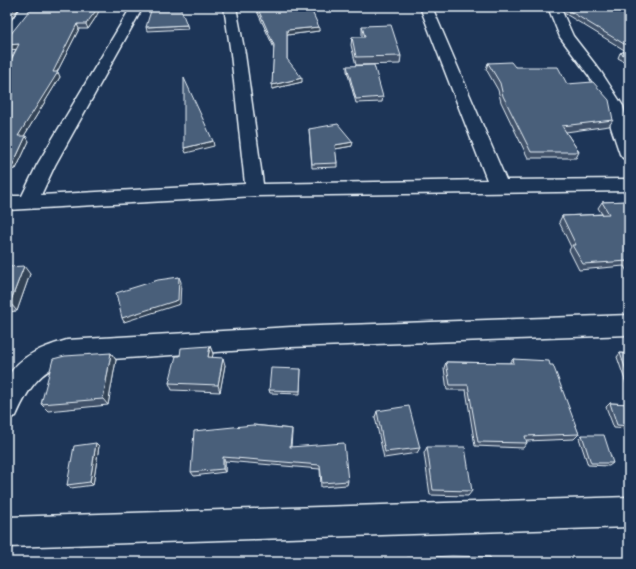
<svg xmlns="http://www.w3.org/2000/svg" width="636" height="569" viewBox="0 0 636 569" font-family="Pangolin,sans-serif">
  <style>
    .lines { fill: none; stroke-linecap: round; stroke-linejoin: round }
    .minor-casing { stroke: #e8f1f8; stroke-width: 3 }
    .minor { fill: #1d3557; fill-rule: evenodd }
    .wall { fill: #3f5169; stroke: #e8f1f8 }
    .shaded-wall { fill: #334255; stroke: #e8f1f8 }
    .building { fill: #495e7a; stroke: #e8f1f8 }
  </style>
  <rect width="100%" height="100%" fill="#1d3557"/>
  <filter id="ink" filterUnits="userSpaceOnUse"><feTurbulence type="fractalNoise" baseFrequency=".025" numOctaves="2"/><feDisplacementMap in="SourceGraphic" scale="8" xChannelSelector="R" yChannelSelector="G"/><feConvolveMatrix kernelMatrix="1 2 1 2 8 2 1 2 1" color-interpolation-filters="sRGB"/></filter>
  <g filter="url(#ink)">
    <g class="lines">
      <defs>
        <g id="minor">
          <polygon points="22,7 35,7 12,38 7,39 7,26"/>
          <polygon points="131,7 143,7 55,165 41,195 245,184 231,54 224,7 236,7 245,54 263,184 487,180 420,7 432,7 506,180 629,179 629,191 255,196 7,210 7,196 22,196 37,165"/>
          <polygon points="548,7 560,7 573,36 601,72 623,106 629,131 629,159 623,158 620,154 611,127 607,106 589,76 560,37"/>
          <path d="M 629,315 L 629,335 L 291,347 L 67,362 C 39,370 27,391 16,416 L 7,419 C 7,411 5,385 8,378 C 17,356 46,346 67,340 L 291,327 Z"/>
          <polygon points="629,497 629,527 7,547 7,517"/>
        </g>
      </defs>
      <!-- minor casing -->
      <use href="#minor" class="minor-casing"/>
      <!-- minor -->
      <use href="#minor" class="minor"/>
    </g>
    <!-- wall -->
    <g class="wall">
      <polygon points="255,7 310,7 319,31 287,35 287,60 302,82 272,89 274,48"/>
      <polygon points="435,7 483,7 482,9 438,11"/>
      <polygon points="561,7 629,7 629,64 618,58 620,53 626,51 564,13"/>
      <polygon points="96,17 88,29 79,29 57,72 60,77 24,136 29,141 16,169 7,170 7,136 10,136 12,95 7,95 7,68 16,49"/>
      <polygon points="187,25 188,29 147,31 146,27"/>
      <polygon points="362,26 401,56 400,64 356,65 351,45 352,37 362,37"/>
      <polygon points="488,63 515,67 567,84 613,120 609,126 566,132 579,152 576,158 528,158 501,102 498,90 486,69"/>
      <polygon points="347,66 383,97 382,102 356,103 347,71"/>
      <polygon points="309,129 352,146 335,149 337,163 337,167 312,168"/>
      <polygon points="629,201 629,275 624,266 579,270 569,250 571,247 559,222 562,216 602,214 598,208 602,202"/>
      <polygon points="7,267 30,274 17,311 7,312"/>
      <polygon points="210,346 213,354 212,357 225,365 220,392 172,390 169,383 180,356"/>
      <polygon points="111,353 116,360 108,405 48,411 41,404"/>
      <polygon points="620,353 629,354 629,387 627,386 617,357"/>
      <polygon points="513,359 550,365 579,434 574,439 526,441 527,443 523,448 475,446 466,390 447,390 444,368 446,362 510,363"/>
      <polygon points="301,369 300,394 270,393 269,390"/>
      <polygon points="610,403 629,404 629,429 614,428 606,407"/>
      <polygon points="377,411 420,448 417,453 384,458 375,417"/>
      <polygon points="253,425 292,429 292,433 291,447 348,481 347,485 321,487 320,469 225,461 225,472 194,476 191,472"/>
      <polygon points="582,435 613,463 609,466 588,465 579,438"/>
      <polygon points="99,446 93,485 71,488 67,485"/>
      <polygon points="427,447 472,491 468,496 430,495 424,453"/>
      <polygon points="407,558 491,562 404,562"/>
    </g>
    <!-- shaded-wall -->
    <g class="shaded-wall">
      <polygon points="15,7 20,7 7,24 7,16"/>
      <polygon points="97,7 101,7 96,17 88,29 86,24"/>
      <polygon points="77,24 79,29 55,76 58,72 60,77 21,141 18,136"/>
      <polygon points="319,27 319,31 287,35 287,30"/>
      <polygon points="19,44 21,49 7,50 7,45"/>
      <polygon points="302,78 302,82 272,89 272,85"/>
      <polygon points="26,136 29,141 16,169 13,164"/>
      <polygon points="213,141 214,146 186,153 184,148"/>
      <polygon points="353,142 352,146 335,149 335,145"/>
      <polygon points="24,266 30,274 17,311 10,303"/>
      <polygon points="179,277 181,282 180,304 124,322 122,318"/>
      <polygon points="210,346 213,354 211,364 208,357"/>
      <polygon points="111,353 116,360 108,405 103,399"/>
      <polygon points="223,358 225,365 220,392 218,385"/>
      <polygon points="96,443 99,446 93,485 90,482"/>
      <polygon points="223,457 225,461 225,472 223,469"/>
    </g>
    <!-- building -->
    <g class="building">
      <polygon points="7,7 15,7 7,16"/>
      <polygon points="32,7 97,7 95,12 86,24 77,24 53,72 58,72 18,136 26,136 13,164 7,165 7,136 10,136 12,90 7,90 7,68 19,44 7,45 7,35 10,35"/>
      <polygon points="152,7 180,7 187,25 146,27"/>
      <polygon points="257,7 310,7 319,27 287,30 287,59 302,78 272,85 274,45"/>
      <polygon points="565,7 629,7 629,47 566,9"/>
      <polygon points="391,25 401,56 356,57 352,37 365,37 362,26"/>
      <polygon points="629,50 629,58 620,53"/>
      <polygon points="511,62 515,67 558,67 567,84 593,82 609,100 613,120 562,126 579,152 531,152 503,96 500,83 488,63"/>
      <polygon points="374,65 383,97 356,99 347,66"/>
      <polygon points="184,78 213,141 184,148"/>
      <polygon points="338,124 353,142 335,145 337,163 312,164 309,129"/>
      <polygon points="629,201 629,263 628,261 583,264 572,245 576,245 562,216 609,214 602,202"/>
      <polygon points="24,266 10,303 7,304 7,267"/>
      <polygon points="179,277 178,300 122,318 116,293 158,280"/>
      <polygon points="210,346 208,357 223,358 218,385 169,383 176,356 180,356 181,348"/>
      <polygon points="111,353 103,399 41,404 53,359 65,356"/>
      <polygon points="620,353 629,354 629,379"/>
      <polygon points="513,359 549,361 550,365 553,365 579,434 525,436 527,443 478,442 468,385 450,385 446,362 514,363"/>
      <polygon points="271,368 301,369 300,391 269,390"/>
      <polygon points="610,403 629,404 629,426 617,425"/>
      <polygon points="409,406 420,448 385,452 377,411"/>
      <polygon points="253,425 292,429 290,447 344,443 348,481 322,483 320,465 223,457 223,469 191,472 194,431"/>
      <polygon points="582,435 604,435 613,463 591,463"/>
      <polygon points="96,443 90,482 67,485 74,446"/>
      <polygon points="427,447 465,447 472,491 433,490"/>
      <polygon points="452,556 490,557 491,562 407,562 407,558"/>
    </g>
  </g>
  <!-- margin -->
  <rect width="636" height="569" fill="none" stroke="#1d3557" stroke-width="24"/>
  <rect x="12" y="12" width="612" height="545" fill="none" stroke="#e8f1f8" stroke-width="1.5" filter="url(#ink)"/>
</svg>
